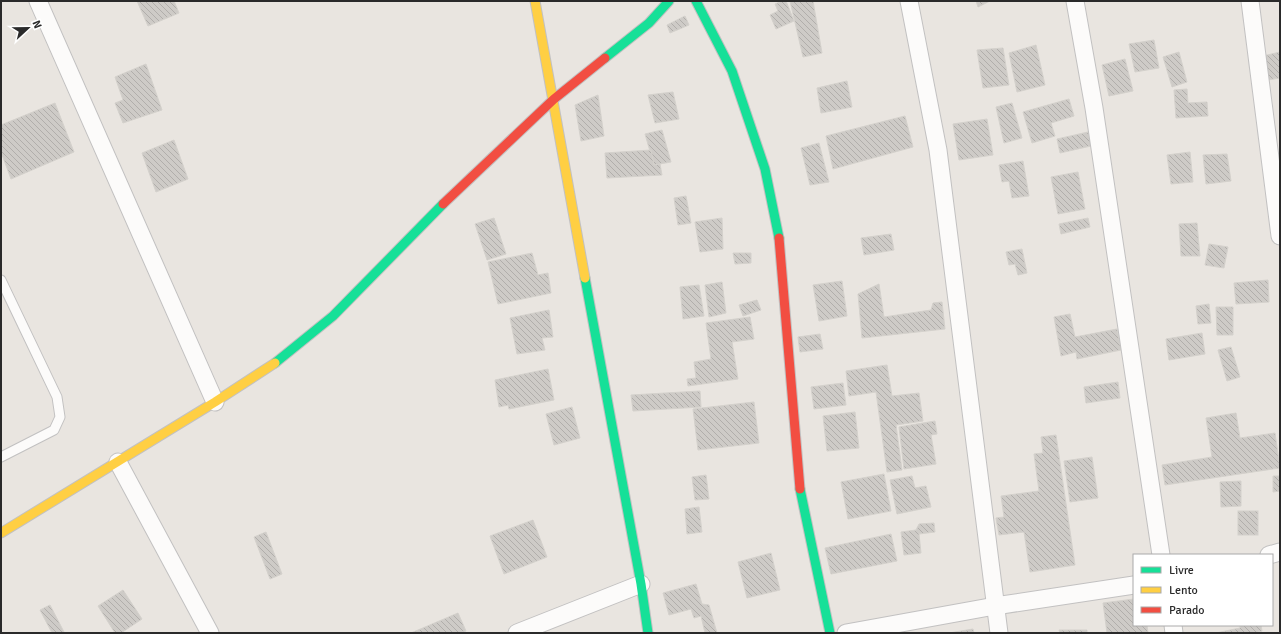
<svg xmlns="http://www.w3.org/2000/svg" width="1281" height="634" viewBox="0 0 1281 634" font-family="Signika,sans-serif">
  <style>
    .building { fill: url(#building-back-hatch); stroke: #d4d1cc }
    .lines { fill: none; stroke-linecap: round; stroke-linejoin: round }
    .lane-casing { stroke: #c2c1c1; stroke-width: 11 }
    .street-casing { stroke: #c2c1c1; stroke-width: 19 }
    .fast-casing { stroke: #c2c1c1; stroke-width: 11 }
    .slow-casing { stroke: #c2c1c1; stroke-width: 11 }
    .jam-casing { stroke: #c2c1c1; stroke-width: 11 }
    .lane { stroke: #fcfbfa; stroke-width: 9 }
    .street { stroke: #fcfbfa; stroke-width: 17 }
    .fast { stroke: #16e098; stroke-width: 9 }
    .slow { stroke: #ffcf43; stroke-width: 9 }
    .jam { stroke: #f24e42; stroke-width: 9 }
  </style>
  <defs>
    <pattern id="building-back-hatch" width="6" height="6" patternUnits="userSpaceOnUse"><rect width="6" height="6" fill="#cecbc7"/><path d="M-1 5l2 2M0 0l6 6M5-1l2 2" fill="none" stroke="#b1aeab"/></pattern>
  </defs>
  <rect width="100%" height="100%" fill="#e9e5e0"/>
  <!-- building -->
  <g class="building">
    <polygon points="137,1 174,1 179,13 148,26"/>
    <polygon points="782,1 786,1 794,21 776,29 770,15 778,11 775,4"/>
    <polygon points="790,1 813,1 822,53 803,57"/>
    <polygon points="976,1 990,1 978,7"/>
    <polygon points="685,16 689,25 670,33 667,25"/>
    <polygon points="1154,40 1159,68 1135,72 1129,44"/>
    <polygon points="1036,45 1045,85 1017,92 1009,53"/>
    <polygon points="1003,48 1009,85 983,88 977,50"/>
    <polygon points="1179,52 1187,82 1172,87 1163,57"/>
    <polygon points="1280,52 1280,78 1268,80 1263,56"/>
    <polygon points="1125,59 1133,91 1109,96 1102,65"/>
    <polygon points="146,64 162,110 123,123 115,103 123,100 115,77"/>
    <polygon points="847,81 852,107 821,113 817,88"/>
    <polygon points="1187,89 1188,103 1207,102 1208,116 1176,118 1174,90"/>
    <polygon points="673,92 679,119 655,123 648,95"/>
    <polygon points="598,95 604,136 581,141 575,105"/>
    <polygon points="1069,99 1074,116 1051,123 1055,136 1032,143 1023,112"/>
    <polygon points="55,103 74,152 11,179 1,152 1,125"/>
    <polygon points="1012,103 1022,138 1004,143 996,107"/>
    <polygon points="905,116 913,147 833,169 826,136"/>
    <polygon points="987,119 993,155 959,160 953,124"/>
    <polygon points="662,130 671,162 654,165 645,134"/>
    <polygon points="1088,132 1091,146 1060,153 1057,139"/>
    <polygon points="174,140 188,179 156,192 142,153"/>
    <polygon points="819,143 829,182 810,185 801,148"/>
    <polygon points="651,150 654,165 660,164 662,175 607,178 605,153"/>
    <polygon points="1190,152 1193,182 1171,184 1167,155"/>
    <polygon points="1227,154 1231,181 1206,184 1203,155"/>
    <polygon points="1023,161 1029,196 1012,198 1009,181 1002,182 999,165"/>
    <polygon points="1078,172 1085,209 1058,214 1051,177"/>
    <polygon points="686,196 691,223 678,225 674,198"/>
    <polygon points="494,218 506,254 487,260 475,224"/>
    <polygon points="722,218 723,249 700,252 695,222"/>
    <polygon points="1088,218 1090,227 1061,234 1059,224"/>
    <polygon points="1197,223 1200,256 1181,256 1179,224"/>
    <polygon points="891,234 894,250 864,255 861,238"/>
    <polygon points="1209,244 1228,247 1224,268 1205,265"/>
    <polygon points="1022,249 1027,273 1018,275 1015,264 1009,265 1006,252"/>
    <polygon points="532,253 538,275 548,273 551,293 498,304 488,262"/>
    <polygon points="733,253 751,253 751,263 735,264"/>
    <polygon points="1268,280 1269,302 1236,304 1234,283"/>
    <polygon points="842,281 847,316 819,321 813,285"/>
    <polygon points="722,282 726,313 709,317 705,285"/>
    <polygon points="879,284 884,317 931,310 933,303 942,302 945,329 862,338 858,294"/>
    <polygon points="699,285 704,316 683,319 680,287"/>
    <polygon points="757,300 761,310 743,316 739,305"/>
    <polygon points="1209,304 1211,323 1198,324 1196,306"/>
    <polygon points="1216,307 1233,307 1233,335 1217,335"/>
    <polygon points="549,310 553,337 542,338 545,350 517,354 510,318"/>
    <polygon points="1070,314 1075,337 1117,329 1121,350 1077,359 1076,352 1061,356 1054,317"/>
    <polygon points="750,317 754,339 732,342 738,379 688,386 687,379 696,378 694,362 711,359 706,323"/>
    <polygon points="1202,333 1205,354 1169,360 1166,339"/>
    <polygon points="820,334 823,349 800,352 798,337"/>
    <polygon points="1231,347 1240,377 1227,381 1218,350"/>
    <polygon points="887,365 892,396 919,393 923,421 896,425 902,470 887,472 876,392 849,396 846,371"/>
    <polygon points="548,369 554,400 509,409 508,405 499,407 495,380"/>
    <polygon points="1118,382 1120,398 1086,403 1084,387"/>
    <polygon points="843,383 846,405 814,409 811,387"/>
    <polygon points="700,391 701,407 633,411 631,395"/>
    <polygon points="754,402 759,443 698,450 693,409"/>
    <polygon points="572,407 580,438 554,445 546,414"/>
    <polygon points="855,412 859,448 827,451 823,416"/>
    <polygon points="1236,413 1240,438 1275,433 1280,468 1165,485 1162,465 1212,457 1206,418"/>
    <polygon points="935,421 937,434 931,435 936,464 904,469 899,427"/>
    <polygon points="1056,435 1075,565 1030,572 1024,532 999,535 996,518 1004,517 1001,496 1039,491 1034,454 1043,453 1041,437"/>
    <polygon points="1092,457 1098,498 1070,502 1064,461"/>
    <polygon points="884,474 891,511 848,519 841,482"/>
    <polygon points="706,475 709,499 695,500 692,477"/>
    <polygon points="912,476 915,488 926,486 931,507 897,514 890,480"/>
    <polygon points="1273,476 1280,476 1280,491 1273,492"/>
    <polygon points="1241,481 1241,506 1221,507 1220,482"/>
    <polygon points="699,507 702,532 687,534 685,509"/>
    <rect x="1238" y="511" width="20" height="24"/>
    <polygon points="533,520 547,557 504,574 490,536"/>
    <polygon points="934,523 935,532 919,534 921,553 904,555 901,532 916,530 919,524"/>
    <polygon points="266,532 282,574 270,579 254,537"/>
    <polygon points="891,534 897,561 831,574 825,548"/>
    <polygon points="771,553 780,590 747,598 738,562"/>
    <polygon points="696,584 702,604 709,605 717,633 705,633 701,616 694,618 691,609 669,615 663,593"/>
    <polygon points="123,590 142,619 121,633 115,633 98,606"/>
    <polygon points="1134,599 1134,625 1147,625 1148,633 1107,633 1103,603"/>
    <polygon points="50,605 64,632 62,633 52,633 40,610"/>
    <polygon points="458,613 466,631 460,633 411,633"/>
    <polygon points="1240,625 1261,625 1262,631 1253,633 1216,633 1240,628"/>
    <polygon points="973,629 974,633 949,633"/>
    <polygon points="1059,630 1087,630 1087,633 1060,633"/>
  </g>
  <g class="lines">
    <defs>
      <polyline id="lane" points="1,280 57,397 60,417 54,430 1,457"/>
      <g id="street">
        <polyline points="38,1 215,402"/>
        <polyline points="909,1 938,150 999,633"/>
        <polyline points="1075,1 1094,108 1161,555"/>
        <polyline points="1250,1 1280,236"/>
        <polyline points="118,462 210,633"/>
        <polyline points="1269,555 1280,552"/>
        <polyline points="1173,625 1174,633"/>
        <polyline points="517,633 641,584"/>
        <polyline points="846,633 995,606 1134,585"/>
      </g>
      <g id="fast">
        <polyline points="696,1 732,71 765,169 779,238"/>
        <polyline points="605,58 649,23 669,1"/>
        <polyline points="585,278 641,584 648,633"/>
        <polyline points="275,363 333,316 443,204"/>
        <polyline points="800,489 830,633"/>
      </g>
      <g id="slow">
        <polyline points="535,1 585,278"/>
        <polyline points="1,533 215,402 275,363"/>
      </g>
      <g id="jam">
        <polyline points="443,204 554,99 605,58"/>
        <polyline points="779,238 800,489"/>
      </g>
    </defs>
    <!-- lane casing -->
    <use href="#lane" class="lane-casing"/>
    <!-- street casing -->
    <use href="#street" class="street-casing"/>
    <!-- fast casing -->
    <use href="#fast" class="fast-casing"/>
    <!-- slow casing -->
    <use href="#slow" class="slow-casing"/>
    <!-- jam casing -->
    <use href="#jam" class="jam-casing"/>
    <!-- lane -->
    <use href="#lane" class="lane"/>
    <!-- street -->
    <use href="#street" class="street"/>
    <!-- fast -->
    <use href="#fast" class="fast"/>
    <!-- slow -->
    <use href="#slow" class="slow"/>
    <!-- jam -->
    <use href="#jam" class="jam"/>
  </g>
  <!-- border -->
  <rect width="1281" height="634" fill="none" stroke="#2a2a2a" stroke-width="4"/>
  <!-- legend -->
  <rect x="1133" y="554" width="140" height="72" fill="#ffffff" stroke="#aaaaaa"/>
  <rect x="1141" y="567" width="20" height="6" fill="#16e098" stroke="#aaaaaa"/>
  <text x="1169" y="574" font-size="12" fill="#2a2a2a">Livre</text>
  <rect x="1141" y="587" width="20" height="6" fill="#ffcf43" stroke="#aaaaaa"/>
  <text x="1169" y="594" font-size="12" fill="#2a2a2a">Lento</text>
  <rect x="1141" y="607" width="20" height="6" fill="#f24e42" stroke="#aaaaaa"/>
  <text x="1169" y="614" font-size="12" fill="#2a2a2a">Parado</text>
  <!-- north arrow -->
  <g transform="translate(28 28) rotate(68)" stroke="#ffffff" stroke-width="3" paint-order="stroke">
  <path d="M0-3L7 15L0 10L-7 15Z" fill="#2a2a2a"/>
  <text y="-6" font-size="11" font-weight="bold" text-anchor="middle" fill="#2a2a2a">N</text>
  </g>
</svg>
